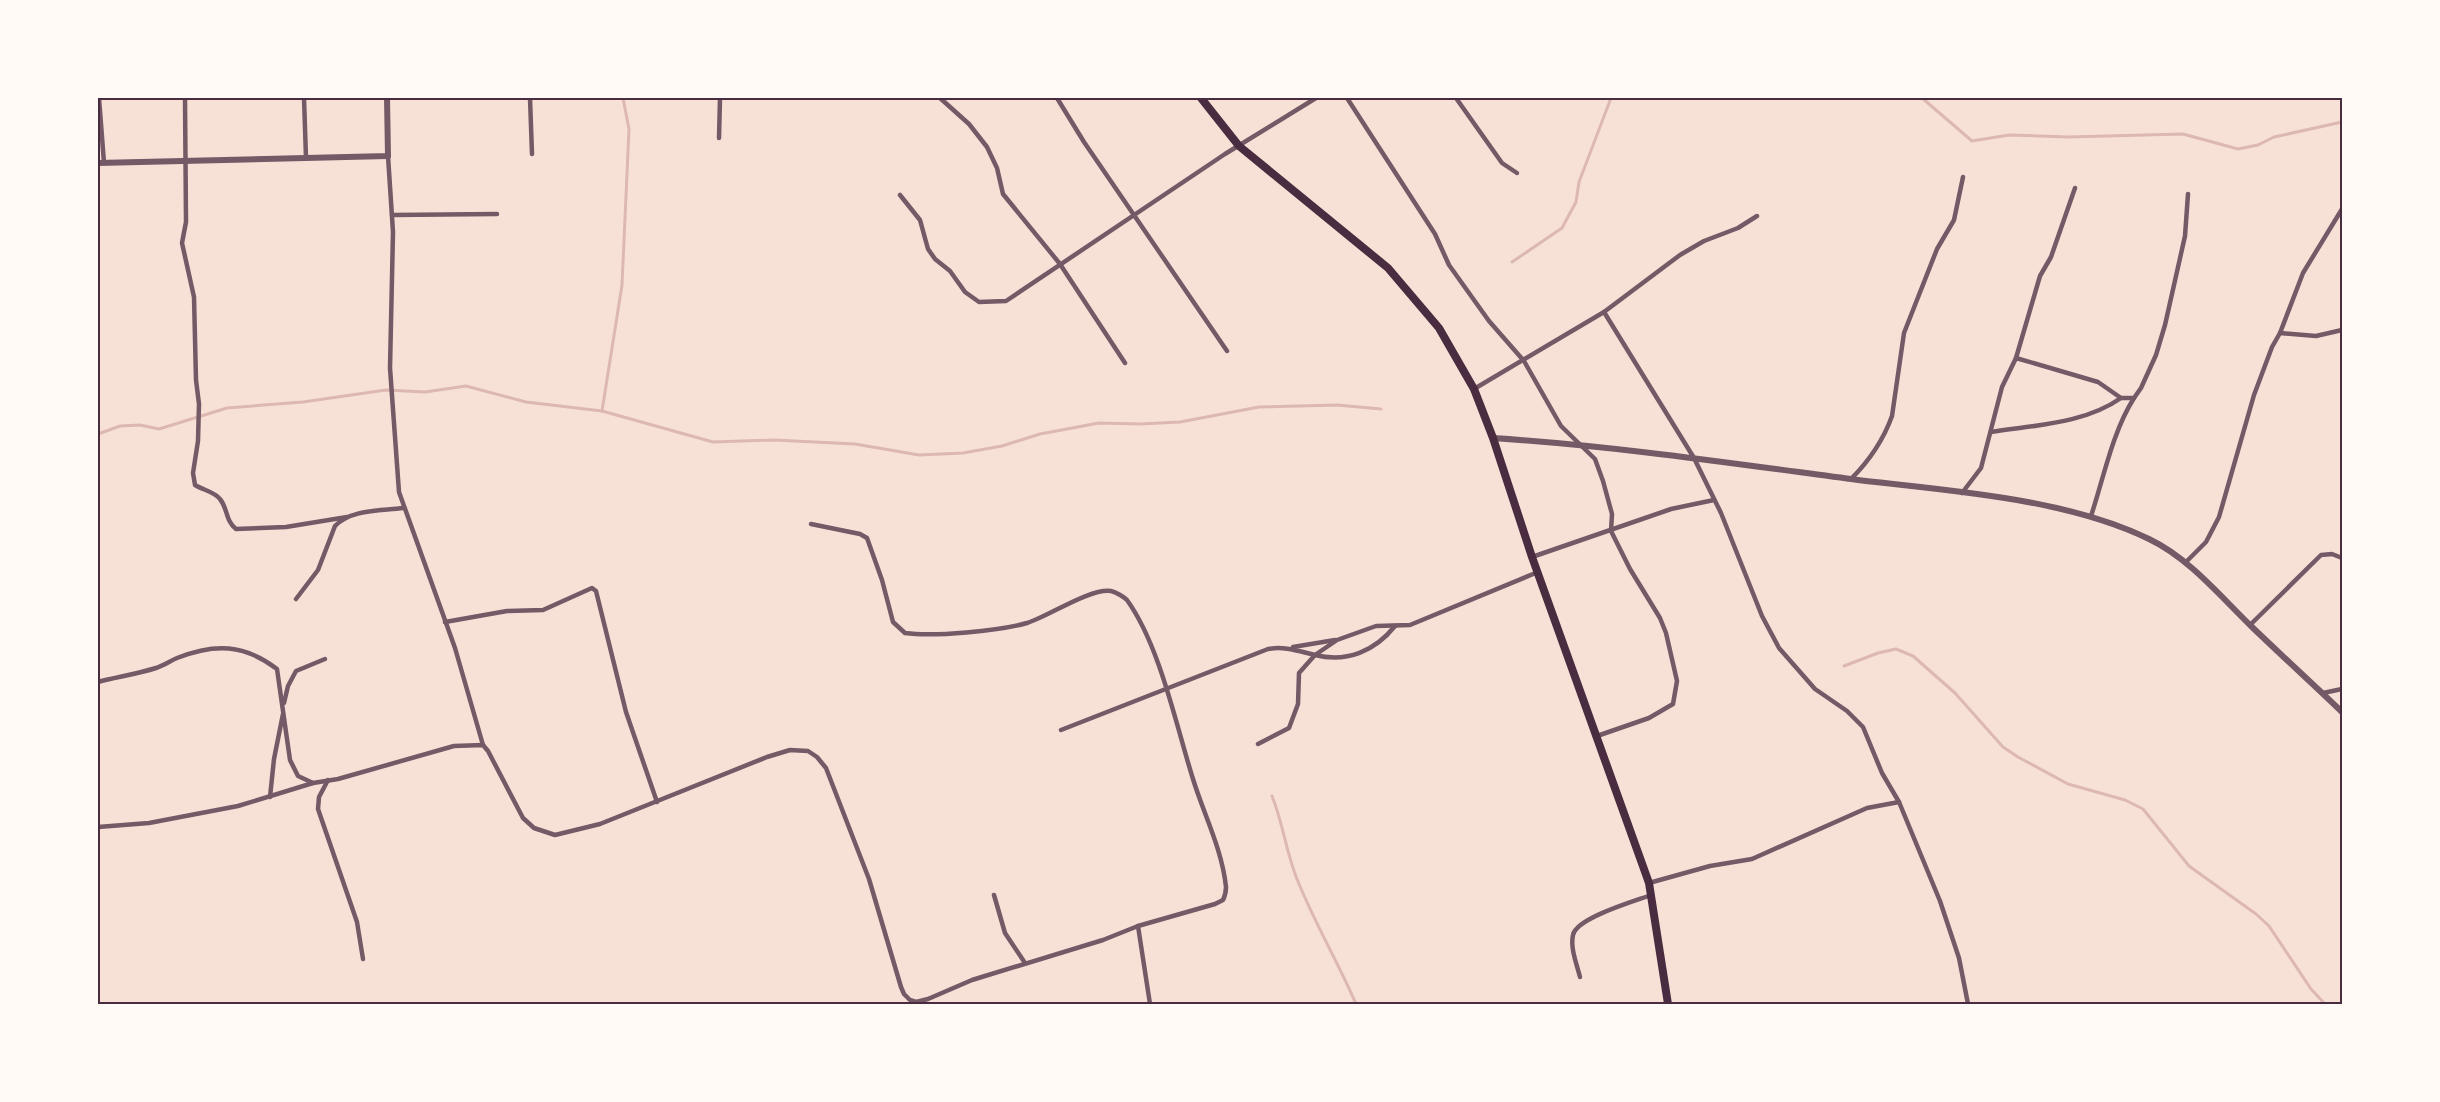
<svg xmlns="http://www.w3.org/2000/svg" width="2440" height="1102" viewBox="0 0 2440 1102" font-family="Arial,sans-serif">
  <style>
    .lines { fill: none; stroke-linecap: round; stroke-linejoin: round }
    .stream { stroke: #dcb8b0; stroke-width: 3 }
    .minor { stroke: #755966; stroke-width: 4.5 }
    .tertiary { stroke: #755966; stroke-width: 6 }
    .primary { stroke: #4a2c40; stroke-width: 8 }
    .neatline { fill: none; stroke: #4a2c40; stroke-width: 2 }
  </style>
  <rect width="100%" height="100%" fill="#f7e1d7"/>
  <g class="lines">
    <!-- stream -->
    <g class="stream">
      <polyline points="1784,98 1803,98"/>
      <polyline points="1922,98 1972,141 2009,135 2069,137 2183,134 2238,149 2258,145 2274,137 2342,122"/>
      <polyline points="1512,262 1562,228 1576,202 1579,182 1611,98"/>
      <polyline points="602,411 622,285 629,129 623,98"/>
      <polyline points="98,434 120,426 140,425 159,429 227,408 303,402 386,390 425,392 466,386 526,402 602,411 713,442 774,440 855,444 919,455 963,453 1002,446 1040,434 1099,423 1140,424 1180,422 1259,407 1337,405 1381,409"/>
      <polyline points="1844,666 1878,653 1896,649 1913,656 1955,693 2003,747 2018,757 2068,784 2125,800 2143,809 2189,866 2256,914 2269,926 2311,989 2325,1004"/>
      <path d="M 1272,796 C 1283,823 1286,852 1297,879 C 1314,922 1338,962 1356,1004"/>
    </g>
    <!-- minor -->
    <g class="minor">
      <polyline points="99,98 104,163"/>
      <path d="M 185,98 L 186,222 L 182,243 L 194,297 L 196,380 L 199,404 L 198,441 L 193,473 L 195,485 C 203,490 215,492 220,499 C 228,509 225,520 236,529 L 286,527 L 347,517"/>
      <polyline points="304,98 306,158"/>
      <polyline points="530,98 532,154"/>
      <polyline points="940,98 969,124 987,147 997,168 1003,194 1060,264 1125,363"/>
      <polyline points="1057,98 1084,142 1227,351"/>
      <polyline points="1347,98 1435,234 1449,265 1489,321 1524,361 1561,426 1595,459 1603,481 1612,514 1611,531 1630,569 1660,618 1666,633 1677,681 1673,704 1649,718 1597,736"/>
      <polyline points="1456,98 1502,163 1517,173"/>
      <polyline points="719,138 720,98"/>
      <polyline points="388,156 393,232 390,368 399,492 455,648 483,745"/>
      <polyline points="900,195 920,220 928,249 935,259 950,271 965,292 979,302 1006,301 1225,154 1316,98"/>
      <polyline points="392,215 497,214"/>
      <polyline points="1604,312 1694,458 1721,513 1762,616 1779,648 1815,689 1847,711 1863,727 1882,773 1899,802 1940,901 1959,958 1968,1004"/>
      <polyline points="2280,333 2316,336 2342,330"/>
      <polyline points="2016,358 2040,276 2051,257 2075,188"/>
      <polyline points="1474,389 1604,312 1680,255 1704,241 1738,228 1757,216"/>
      <path d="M 1991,432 C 2035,425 2084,424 2121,398"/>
      <path d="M 1851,479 C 1870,460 1883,441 1892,416 L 1904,333 L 1937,249 L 1954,220 L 1963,177"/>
      <polyline points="1962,493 1981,468 2002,387 2016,358 2098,382 2121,398 2134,398 2141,388 2156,355 2165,325 2185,236 2188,194"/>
      <path d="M 2091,516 C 2104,477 2112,433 2134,398"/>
      <polyline points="1532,557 1671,509 1714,500"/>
      <polyline points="2185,563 2206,542 2219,517 2254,395 2272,347 2280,333 2303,273 2342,209"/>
      <path d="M 296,599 L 318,570 L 335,526 C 351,509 381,511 403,508"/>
      <polyline points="445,622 507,611 543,610 592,588 596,591 626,712 657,802"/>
      <polyline points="2250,625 2321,555 2332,554 2342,558"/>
      <polyline points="1293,647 1335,640"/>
      <path d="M 98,682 C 117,677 137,674 156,668 C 163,666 170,661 177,658 C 215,643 244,644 277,669 L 290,760 L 298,776 L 313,783"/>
      <polyline points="2323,693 2342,689"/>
      <polyline points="284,703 288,686 296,671 325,659"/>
      <path d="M 1061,730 L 1268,649 C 1285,646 1298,651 1315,655 C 1347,663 1375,651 1395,626"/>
      <polyline points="1258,744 1289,728 1298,704 1299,673 1315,655 1337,640 1376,626 1410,625 1538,572"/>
      <polyline points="328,780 319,797 318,809 357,922 363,959"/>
      <polyline points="270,797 274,759 283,714"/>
      <path d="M 98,827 L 149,823 L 238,806 L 313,783 L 338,779 L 454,746 L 483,745 L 488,751 L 523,818 L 534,828 L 555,835 L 600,824 L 767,757 L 790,750 L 808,751 L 817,757 L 826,768 L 869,879 L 901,987 L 904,994 L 910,1000 L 916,1002 L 928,999 L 972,980 L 1103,940 L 1138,926 L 1215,904 L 1223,900 C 1225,896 1226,892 1226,887 C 1222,849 1204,815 1193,779 C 1176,725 1160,646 1127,600 C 1124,597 1116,592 1111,591 C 1090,588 1049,616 1027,623 C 999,631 934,637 905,633 L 893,622 L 882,580 L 867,538 L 860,534 L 811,524"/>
      <polyline points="1649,883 1710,866 1752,859 1867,808 1899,802"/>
      <polyline points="994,895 1005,933 1025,963"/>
      <polyline points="1138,926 1150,1004"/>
      <path d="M 1580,977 C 1577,965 1570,948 1573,935 C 1576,918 1635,901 1651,895"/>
    </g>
    <!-- tertiary -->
    <g class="tertiary">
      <polyline points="98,163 388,156 387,98"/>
      <path d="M 1493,438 C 1616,446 1737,464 1858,480 C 1950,491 2065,498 2149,539 C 2189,558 2220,596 2251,626 C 2281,655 2312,683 2342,712"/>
    </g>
    <!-- primary -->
    <polyline class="primary" points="1201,98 1239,146 1388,268 1439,328 1474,389 1493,438 1532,557 1649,883 1668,1004"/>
  </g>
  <!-- border -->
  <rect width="2440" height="1102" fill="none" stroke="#fffaf5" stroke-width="198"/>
  <rect x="99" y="99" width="2242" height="904" class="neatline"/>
</svg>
